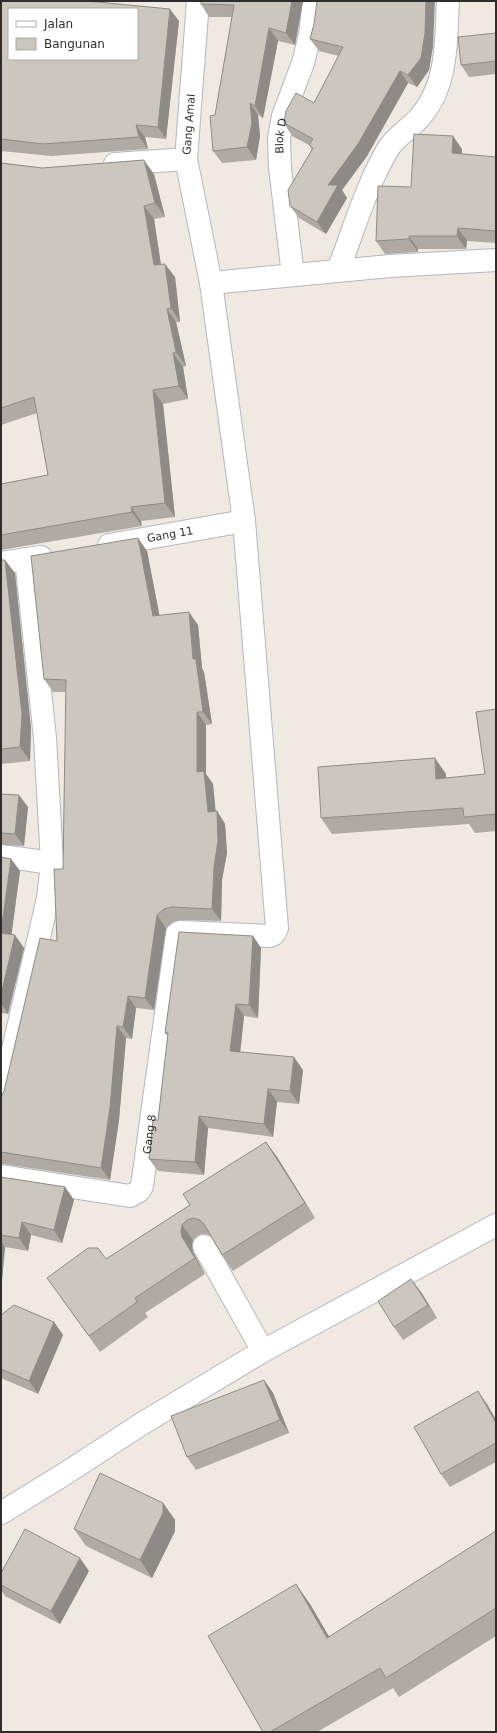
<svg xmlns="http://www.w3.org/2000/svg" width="497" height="1733" viewBox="0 0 497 1733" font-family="'DejaVu Sans',sans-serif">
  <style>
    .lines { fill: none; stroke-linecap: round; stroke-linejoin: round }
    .minor-casing { stroke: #b4b7c1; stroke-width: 24 }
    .minor { stroke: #fff; stroke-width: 22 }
    .wall { fill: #afaba4 }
    .shaded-wall { fill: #8e8b86 }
    .building { fill: #cbc7bf; stroke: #8e8b86; fill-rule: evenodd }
    .labels { text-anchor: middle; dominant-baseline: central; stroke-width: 3; stroke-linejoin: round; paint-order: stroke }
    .street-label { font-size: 11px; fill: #2e2e2e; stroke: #fff }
  </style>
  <rect width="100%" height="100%" fill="#efe9e1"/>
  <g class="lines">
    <defs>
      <g id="minor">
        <polyline points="186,159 211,283"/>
        <path id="s1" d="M 115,164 L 186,159 L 198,1"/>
        <path d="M 338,270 C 354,230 366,186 388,149 C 395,137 411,128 420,117 C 448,85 446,41 448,1"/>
        <path id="s2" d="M 293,275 L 280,168 L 279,138 L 283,116 L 303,63 L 310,35 L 314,1"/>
        <path id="s3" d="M 109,545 L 244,521"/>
        <polyline points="1,563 41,557"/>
        <polyline points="1,856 52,863"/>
        <polyline points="1,1101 48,898 52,863 45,738 26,559"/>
        <path id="s4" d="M 1,1176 L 130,1196 L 139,1191 L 142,1186 L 177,934 L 180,932 L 270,936 L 274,934 L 277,928 L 244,521 L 211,283 L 390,266 L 496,260"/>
        <polyline points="204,1246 263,1351"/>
        <polyline points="1,1513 63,1475 143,1423 263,1351 496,1225"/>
      </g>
    </defs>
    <!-- minor casing -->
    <use href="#minor" class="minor-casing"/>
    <!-- minor -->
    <use href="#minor" class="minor"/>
  </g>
  <!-- wall -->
  <g class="wall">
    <polygon points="1,1 97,2 179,21 166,139 145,137 148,149 51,156 1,151"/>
    <polygon points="303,1 295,45 278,41 263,118 258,115 260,136 256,160 222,163 213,151 215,115 232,17 209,17 201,4"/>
    <polygon points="314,24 433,46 429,70 417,87 408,83 367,156 342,190 347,198 326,234 299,218 290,206 312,150 309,145 292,136 284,123 314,103 339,56 319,51 310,39"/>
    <polygon points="496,33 496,74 469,77 461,65"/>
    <polygon points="462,149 462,154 496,157 496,243 467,241 466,249 418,249 418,252 385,254 376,241 411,187"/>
    <polygon points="1,163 42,168 154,174 165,217 154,219 161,264 175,277 180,322 176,322 186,366 183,367 188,399 163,404 175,517 141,521 142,526 1,550 1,484 48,475 37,413 1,425"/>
    <polygon points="147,551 159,615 198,625 202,668 204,672 212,724 206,725 206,774 213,784 215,811 217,811 225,824 227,853 222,880 221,921 181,920 173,922 166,928 154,1010 136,1008 132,1039 126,1038 119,1120 110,1180 3,1164 1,1164 1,1097 4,1091 57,941 63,869 66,692 53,692 44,679"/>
    <polygon points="1,560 15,573 31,728 30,761 1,764"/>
    <polygon points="496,709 496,831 475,833 469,824 332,834 321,818 446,774 446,778 485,774"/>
    <polygon points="1,794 28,807 24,846 1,845"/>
    <polygon points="1,857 11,859 20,871 11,935 24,948 8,1014 1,1013"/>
    <polygon points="253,936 261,948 258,1018 244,1016 240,1052 303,1070 299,1104 277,1102 273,1137 208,1128 204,1175 158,1171 149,1159 158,1120 168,1036 165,1033"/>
    <polygon points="266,1142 277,1157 315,1218 233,1271 222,1255 210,1235 204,1234 198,1235 193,1240 192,1246 193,1252 205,1274 145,1313 148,1317 100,1352 47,1278 106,1259 190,1205"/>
    <polygon points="1,1177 65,1187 74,1200 62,1243 31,1235 28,1251 5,1247 1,1291"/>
    <polygon points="421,1292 437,1318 403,1340 394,1327"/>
    <polygon points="1,1315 54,1322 63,1335 38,1394 1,1378"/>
    <polygon points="264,1380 273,1393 289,1433 196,1470 187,1457"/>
    <polygon points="487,1404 496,1420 496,1462 450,1487 441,1474"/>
    <polygon points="163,1503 175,1520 175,1531 152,1578 86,1546 74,1529"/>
    <polygon points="496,1531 496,1636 399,1697 393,1688 317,1732 263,1732 310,1604 329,1637"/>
    <polygon points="89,1571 60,1624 5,1596 1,1590 1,1573"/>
  </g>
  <!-- shaded-wall -->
  <g class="shaded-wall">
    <polygon points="292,1 303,1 295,45 286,33"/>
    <polygon points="426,1 435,1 433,46 429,70 417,87 408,75"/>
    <polygon points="170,9 179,21 166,139 158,127"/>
    <polygon points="269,28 278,41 263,118 255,106"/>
    <polygon points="400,71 408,83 367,156 342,190 347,198 326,234 317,222 328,185"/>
    <polygon points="250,103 258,115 260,136 256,160 247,147"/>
    <polygon points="136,125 145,137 148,149 139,137"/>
    <polygon points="453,136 462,149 461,166 452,153"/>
    <polygon points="144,160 154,174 165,217 155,203"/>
    <polygon points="144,206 154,219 163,279 154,265"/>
    <polygon points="458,228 467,241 466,249 457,236"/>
    <polygon points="409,236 418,249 418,252 409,239"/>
    <polygon points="165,264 175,277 180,322 171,308"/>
    <polygon points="167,309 176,322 186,366 176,352"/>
    <polygon points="173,353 183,367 188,399 179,386"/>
    <polygon points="153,390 163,404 175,517 165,503"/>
    <polygon points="131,507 141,521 142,526 132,512"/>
    <polygon points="138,538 147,551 162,628 153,616"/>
    <polygon points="5,560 15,573 31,728 30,761 20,747"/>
    <polygon points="189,612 198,625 202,668 204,672 212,724 203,712 193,659"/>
    <polygon points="197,712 206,725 206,774 213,784 217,824 208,812 197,772"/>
    <polygon points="435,758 446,774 447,794 436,779"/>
    <polygon points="19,795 28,807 24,846 15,834"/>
    <polygon points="217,811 225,824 227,853 222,880 221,921 212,909 214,867"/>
    <polygon points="11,859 20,871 10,946 1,933"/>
    <polygon points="157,915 166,928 154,1010 145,998"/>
    <polygon points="15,935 24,948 8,1014 1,1003 1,995"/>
    <polygon points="253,936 261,948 258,1018 249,1005"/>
    <polygon points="128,996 136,1008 132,1039 123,1027"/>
    <polygon points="236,1004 244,1016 239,1064 230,1051"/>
    <polygon points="117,1026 126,1038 119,1120 110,1180 101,1168"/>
    <polygon points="294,1057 303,1070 299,1104 290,1091"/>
    <polygon points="268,1089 277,1102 273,1137 264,1124"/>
    <polygon points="199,1116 208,1128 204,1175 195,1162"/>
    <polygon points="266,1142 277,1157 315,1218 305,1203"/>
    <polygon points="65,1187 74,1200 62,1243 54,1230"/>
    <polygon points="22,1222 31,1235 28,1251 19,1238"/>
    <polygon points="182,1225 193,1240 192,1246 193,1252 205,1274 195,1258 182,1237 181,1231"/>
    <polygon points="1,1241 5,1247 1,1291"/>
    <polygon points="411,1279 421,1292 437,1318 428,1305"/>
    <polygon points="54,1322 63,1335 38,1394 29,1381"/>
    <polygon points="264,1380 273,1393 289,1433 280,1420"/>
    <polygon points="478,1391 487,1404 496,1420 496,1423"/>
    <polygon points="163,1503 175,1520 175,1531 152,1578 140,1560"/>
    <polygon points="80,1558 89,1571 60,1624 51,1611"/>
    <polygon points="296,1584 310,1604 341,1657 327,1638"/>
  </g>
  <!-- building -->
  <g class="building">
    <path d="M 1,1 L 87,1 L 170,9 L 158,127 L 136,125 L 139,137 L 43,144 L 1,139 ZM 9,9 L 137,9 L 137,59 L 9,59 Z"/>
    <polygon points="201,1 292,1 286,33 269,28 255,106 250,103 252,123 247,147 213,151 210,116 215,115 234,5 201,4"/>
    <polygon points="317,1 426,1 425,33 421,58 408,75 400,71 358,144 328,185 338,185 317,222 290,206 288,190 313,148 309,145 313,139 284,123 286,111 296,93 314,103 343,47 310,39 314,24"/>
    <polygon points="496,33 496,61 461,65 458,37"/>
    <polygon points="414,134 453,136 452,153 496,157 496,231 458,228 457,236 409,236 409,239 376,241 378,186 411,187"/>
    <polygon points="144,160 155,203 144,206 154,265 165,264 171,308 167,309 176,352 173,353 179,386 153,390 165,503 131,507 132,512 1,535 1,484 48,475 34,397 1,408 1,163 42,168"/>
    <polygon points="138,538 153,616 189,612 193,659 196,659 203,712 197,712 197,772 204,771 208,812 217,811 218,841 214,867 212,909 172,907 164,909 157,915 145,998 128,996 123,1027 117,1026 110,1108 101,1168 1,1152 1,1097 4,1091 40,938 57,941 54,869 63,869 66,680 44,679 31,556"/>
    <polygon points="1,560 5,560 22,714 20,747 1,749"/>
    <polygon points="496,709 496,814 464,817 463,808 321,818 318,767 435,758 436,779 485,774 476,712"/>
    <polygon points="1,794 19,795 15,834 1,833"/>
    <polygon points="1,857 11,859 1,932"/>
    <polygon points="179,932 253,936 249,1005 236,1004 230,1051 294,1057 290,1091 268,1089 264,1124 199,1116 195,1162 149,1159 153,1120 158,1120 168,1033 165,1033"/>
    <polygon points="1,933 15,935 1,995"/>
    <polygon points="266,1142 305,1203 222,1255 204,1224 200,1220 193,1218 187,1220 182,1225 181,1231 182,1237 195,1258 135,1298 137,1302 89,1336 47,1278 88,1248 98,1248 106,1259 190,1205 183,1194"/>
    <polygon points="1,1177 65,1187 54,1230 22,1222 19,1238 1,1235"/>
    <polygon points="411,1279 428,1305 394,1327 378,1301"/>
    <polygon points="14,1305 54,1322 29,1381 1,1369 1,1315"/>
    <polygon points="264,1380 280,1420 187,1457 171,1416"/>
    <polygon points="478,1391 496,1423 496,1443 441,1474 414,1427"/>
    <polygon points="100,1473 163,1503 163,1513 140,1560 74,1529"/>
    <polygon points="25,1529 80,1558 51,1611 1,1585 1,1573"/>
    <polygon points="496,1531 496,1608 386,1678 380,1668 270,1732 263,1732 208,1636 296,1584 327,1638"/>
  </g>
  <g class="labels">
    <!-- street labels -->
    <g class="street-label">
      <text stroke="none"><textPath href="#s1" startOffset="106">Gang Amal</textPath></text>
      <text stroke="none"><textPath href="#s2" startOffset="140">Blok D</textPath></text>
      <text stroke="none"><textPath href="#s3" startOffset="62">Gang 11</textPath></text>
      <text stroke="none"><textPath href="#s4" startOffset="199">Gang 8</textPath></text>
    </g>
  </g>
  <!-- border -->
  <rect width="497" height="1733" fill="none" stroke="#2e2e2e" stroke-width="4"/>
  <!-- legend -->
  <rect x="8" y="8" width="130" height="52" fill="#ffffff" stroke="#ababab"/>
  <rect x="16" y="21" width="20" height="6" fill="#ffffff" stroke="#ababab"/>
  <text x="44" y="28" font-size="12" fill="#2e2e2e">Jalan</text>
  <rect x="16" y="38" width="20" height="12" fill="#cbc7bf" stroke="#ababab"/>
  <text x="44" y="48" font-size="12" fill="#2e2e2e">Bangunan</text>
</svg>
